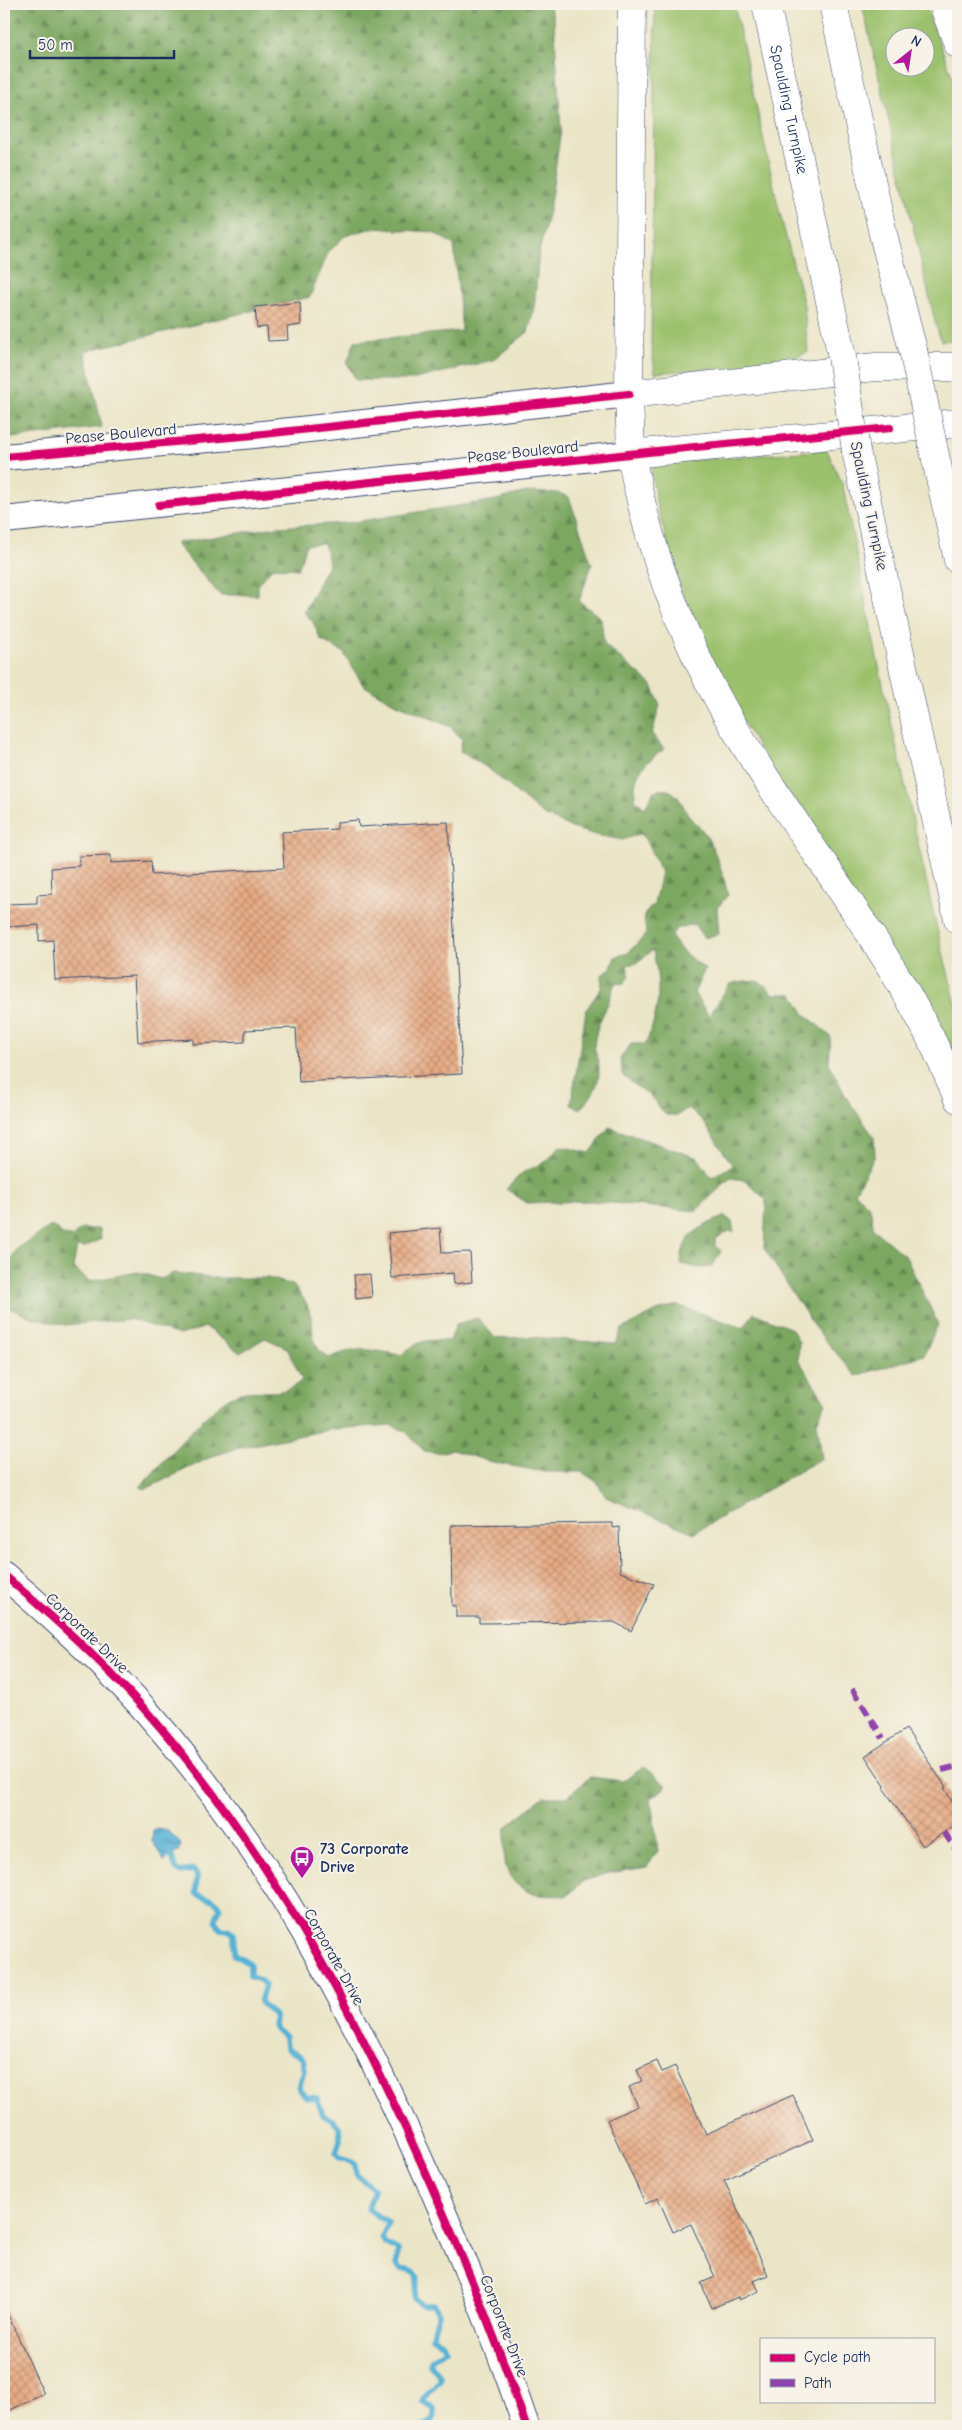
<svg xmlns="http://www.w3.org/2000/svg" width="962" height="2430" viewBox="0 0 962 2430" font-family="'Comic Neue',sans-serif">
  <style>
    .grass { fill: #9bc16c; stroke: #5b7865; fill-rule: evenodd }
    .forest { fill: url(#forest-firs); stroke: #4c6b5f }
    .water { fill: url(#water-waves); stroke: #39709a }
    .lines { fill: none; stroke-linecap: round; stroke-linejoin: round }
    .stream { stroke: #57b2d5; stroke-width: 5.5 }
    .building { fill: url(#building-cross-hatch) }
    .tertiary-casing { stroke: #3a4a6e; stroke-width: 28 }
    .secondary-casing { stroke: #3a4a6e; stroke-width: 29 }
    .motorway-casing { stroke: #3a4a6e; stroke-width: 29 }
    .tertiary { stroke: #fff; stroke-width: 26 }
    .secondary { stroke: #fff; stroke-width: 28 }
    .motorway { stroke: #fff; stroke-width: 28 }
    .motorway-bridge-casing { stroke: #3a4a6e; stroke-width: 29; stroke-linecap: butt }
    .motorway-bridge { stroke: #fff; stroke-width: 28 }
    .quiet { stroke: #8e44ad; stroke-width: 6; stroke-dasharray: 12 6; stroke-linecap: butt }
    .cycleway-casing { stroke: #f7f3e8; stroke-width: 11 }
    .cycleway { stroke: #d6006c; stroke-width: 8 }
    .labels { text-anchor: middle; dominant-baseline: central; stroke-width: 4; stroke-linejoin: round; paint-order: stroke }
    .street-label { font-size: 16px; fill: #1b2f5e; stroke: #f7f3e8 }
    .poi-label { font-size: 16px; font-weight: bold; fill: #1b2f5e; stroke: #f7f3e8; text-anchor: start }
  </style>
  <defs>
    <pattern id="forest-firs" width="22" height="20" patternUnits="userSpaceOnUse" patternTransform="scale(1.25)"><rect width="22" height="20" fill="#7ca760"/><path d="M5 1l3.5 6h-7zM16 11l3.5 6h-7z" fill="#658852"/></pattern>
    <pattern id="water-waves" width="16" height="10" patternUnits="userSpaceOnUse" patternTransform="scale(1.25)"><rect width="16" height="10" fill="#57b2d5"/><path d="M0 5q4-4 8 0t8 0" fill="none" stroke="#4791b0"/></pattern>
    <pattern id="building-cross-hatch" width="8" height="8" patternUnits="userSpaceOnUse" patternTransform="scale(1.25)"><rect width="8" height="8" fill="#e8aa83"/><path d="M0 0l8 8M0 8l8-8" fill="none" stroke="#bb8b6e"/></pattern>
  </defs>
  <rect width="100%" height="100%" fill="#f7f3e8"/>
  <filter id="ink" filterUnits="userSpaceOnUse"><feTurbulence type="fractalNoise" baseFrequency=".02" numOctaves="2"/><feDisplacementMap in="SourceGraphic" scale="10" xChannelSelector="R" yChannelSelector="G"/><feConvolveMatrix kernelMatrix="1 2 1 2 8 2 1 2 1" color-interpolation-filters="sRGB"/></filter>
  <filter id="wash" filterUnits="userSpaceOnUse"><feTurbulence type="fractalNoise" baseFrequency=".0096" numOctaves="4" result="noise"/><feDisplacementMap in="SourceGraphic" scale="20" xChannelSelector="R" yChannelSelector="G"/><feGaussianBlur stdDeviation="1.12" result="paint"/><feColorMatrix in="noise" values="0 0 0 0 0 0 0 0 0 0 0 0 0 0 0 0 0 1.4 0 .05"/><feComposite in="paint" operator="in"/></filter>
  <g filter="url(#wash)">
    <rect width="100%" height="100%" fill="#ebe5c7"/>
    <!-- grass -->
    <g class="grass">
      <path d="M 655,4 L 734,4 L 779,210 L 804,305 L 808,352 C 774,369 696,369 655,373 L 651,342 Z"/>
      <path d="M 862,4 L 925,4 L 958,92 L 958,340 L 941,341 L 935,322 ZM 894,38 L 924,38 L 924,68 L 894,68 Z"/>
      <polygon points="827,450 843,486 876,653 936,925 958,1012 958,1084 735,708 698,633 675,572 657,506 651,472 653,466 657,463"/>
    </g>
    <!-- forest -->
    <g class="forest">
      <polygon points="4,4 549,4 554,20 561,130 549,211 539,252 534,309 528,332 493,360 411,380 356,380 347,363 355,341 462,331 454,245 433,232 372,228 345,236 328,253 310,297 85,351 102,427 4,439"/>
      <path d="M 526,492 L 558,493 L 569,497 L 592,565 L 579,601 L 601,618 L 604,644 L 652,685 L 660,705 L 652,734 L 664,749 C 644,764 631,774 636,801 L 645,808 L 654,791 C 679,784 680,805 692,820 C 695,824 700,827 703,831 C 716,849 723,874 728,895 L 717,908 L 719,934 L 704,938 L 694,924 L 676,929 L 671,936 L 682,951 L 705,969 L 694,993 L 709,1016 L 730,984 C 750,979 760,977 773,994 L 793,994 L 804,1013 L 831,1037 L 829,1063 L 846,1097 L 874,1137 L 875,1156 L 855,1192 L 870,1207 L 874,1230 L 906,1257 L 938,1324 L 924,1355 L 856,1376 L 815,1328 L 764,1248 L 766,1200 L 745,1180 L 730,1178 L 696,1211 L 591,1201 L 527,1203 L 506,1189 L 522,1173 L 547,1161 L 560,1146 L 590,1153 L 609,1127 L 698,1158 L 711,1177 L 733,1166 L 702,1120 L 688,1108 L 678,1115 L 666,1115 L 650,1096 L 623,1076 L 620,1059 L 631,1044 L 646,1044 C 660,1006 661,990 653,950 L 636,963 L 627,965 L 629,976 L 624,983 L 614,984 C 611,1003 598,1019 595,1039 C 593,1047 596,1053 598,1061 C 602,1079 594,1098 579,1109 L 571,1105 L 586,1010 L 602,987 L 601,976 L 611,968 L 615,957 L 628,953 L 646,934 L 644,915 L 654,904 L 661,872 L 643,835 L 638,834 L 623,840 L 596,835 L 572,828 L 542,814 L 489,769 L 460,751 L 462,739 L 451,727 L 392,702 L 363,685 L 343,652 L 321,640 L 313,622 L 304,612 L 329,563 L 324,543 L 306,545 L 298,569 L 273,567 L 258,584 L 258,595 L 220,595 L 175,543 L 277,527 L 347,523 L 496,500 Z"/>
      <path d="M 725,1216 L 732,1222 L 734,1232 L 729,1231 L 715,1239 L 715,1246 L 721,1251 L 712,1267 L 699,1268 L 681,1264 C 682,1233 701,1227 725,1216 Z"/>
      <path d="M 51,1226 L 58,1229 L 61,1234 L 72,1237 L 82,1229 L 100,1229 L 101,1239 L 85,1247 L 77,1247 L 73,1267 L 89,1281 L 138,1272 L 161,1279 L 174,1273 L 219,1278 L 268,1278 L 293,1285 L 306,1302 L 312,1319 L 313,1337 L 319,1350 L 329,1358 C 357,1345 372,1350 401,1355 C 419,1340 427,1339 450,1341 L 456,1324 L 478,1318 L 495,1338 L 533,1337 L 615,1344 L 622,1329 L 657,1311 L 677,1305 L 743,1328 L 754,1313 L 792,1329 L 799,1342 L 798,1359 L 826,1403 L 817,1422 L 822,1458 L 694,1533 L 606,1497 L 597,1482 L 582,1472 L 544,1472 L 491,1462 L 452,1450 L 437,1453 L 424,1451 L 405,1431 L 390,1425 L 333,1429 L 243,1447 L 213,1456 L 146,1489 L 140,1487 C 160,1466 213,1402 237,1394 C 261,1386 279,1401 302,1380 L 287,1348 L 265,1338 L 240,1353 L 206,1327 L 180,1335 L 129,1319 L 65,1325 L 36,1319 L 4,1306 L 4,1270 L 17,1249 Z"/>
      <path d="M 644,1767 L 667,1786 L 651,1799 L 658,1851 L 647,1867 L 609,1873 L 584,1881 L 566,1896 C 556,1895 540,1897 531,1893 C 500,1880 503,1855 506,1827 L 543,1797 L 567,1797 L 590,1777 L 623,1781 Z"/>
    </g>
    <!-- water -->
    <polygon class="water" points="158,1829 168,1831 181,1844 179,1851 164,1861 152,1841 153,1831"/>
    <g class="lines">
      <!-- stream -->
      <path class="stream" d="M 170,1851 L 176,1869 L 180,1872 L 193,1870 L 197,1875 L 196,1893 C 205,1900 215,1896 220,1908 C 216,1917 214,1920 220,1929 L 228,1930 L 234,1934 L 234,1955 L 250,1964 L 250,1977 L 260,1980 L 265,1985 L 260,2002 C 267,2011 278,2012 274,2025 L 276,2031 L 285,2037 C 285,2057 294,2048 303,2059 C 307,2071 300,2078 299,2089 L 306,2097 L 317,2098 L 323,2115 L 332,2120 L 339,2127 L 340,2140 L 336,2153 L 340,2158 L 355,2163 L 356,2174 L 374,2190 L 368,2209 L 388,2223 L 382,2237 L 385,2243 L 398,2250 L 397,2264 L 400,2269 C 428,2273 415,2279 414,2298 L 422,2305 L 433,2305 L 439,2313 L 432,2337 L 443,2343 L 446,2350 L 431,2360 L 430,2365 L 440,2375 L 440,2380 L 427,2394 L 423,2402 L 434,2409 C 435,2420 431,2423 422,2426"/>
    </g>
    <g id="blocks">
      <!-- building -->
      <g class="building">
        <polygon points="300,302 301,325 287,327 288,340 268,341 267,327 257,328 255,307"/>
        <polygon points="358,820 359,827 448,822 462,1074 299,1082 296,1028 245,1030 245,1042 193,1044 193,1039 138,1042 134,976 55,980 53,940 39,941 39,925 6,927 5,904 37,903 37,895 52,894 51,868 79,866 79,856 111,855 111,863 151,861 152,875 284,868 282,832 337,829 337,822"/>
        <polygon points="440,1228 442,1253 470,1252 472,1282 454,1284 453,1273 392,1278 388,1233"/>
        <polygon points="370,1274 372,1297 356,1299 354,1275"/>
        <polygon points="612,1523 612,1528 619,1527 620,1572 654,1584 631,1631 614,1622 479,1623 479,1617 456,1617 456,1606 452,1606 451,1525"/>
        <polygon points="906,1729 946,1787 944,1788 958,1811 958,1823 923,1846 884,1789 885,1786 865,1756"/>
        <polygon points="657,2061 662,2072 675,2066 706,2134 793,2095 813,2140 724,2180 768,2275 754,2281 759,2291 739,2300 738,2297 712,2308 701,2283 715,2277 691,2224 673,2232 658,2198 645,2204 607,2120 638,2106 629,2087 642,2081 637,2070"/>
        <polygon points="4,2306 44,2394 4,2413"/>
      </g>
    </g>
  </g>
  <g filter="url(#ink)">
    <use href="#blocks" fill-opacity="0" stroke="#3a4a6e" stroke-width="1"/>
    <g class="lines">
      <defs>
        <g id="tertiary">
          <polyline points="4,457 254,435 629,394"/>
          <polyline points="4,520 631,454"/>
          <path d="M 4,1575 C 54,1618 103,1662 147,1712 C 266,1847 350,2003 423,2167 C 461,2252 496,2337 526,2426"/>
        </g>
        <polyline id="secondary" points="958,367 875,367 629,394 631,454 958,423"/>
        <g id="motorway">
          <path id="s1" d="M 766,4 L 842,357"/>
          <polyline points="833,4 883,234 913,350"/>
          <polyline points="943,4 958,44"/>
          <polyline points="629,394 632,4"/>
          <polyline points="933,446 958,560"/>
          <polyline points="856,451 958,919"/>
          <path d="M 631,454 C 649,557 689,655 744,744 C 817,862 907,969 958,1099"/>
        </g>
      </defs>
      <!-- tertiary casing -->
      <use href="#tertiary" class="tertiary-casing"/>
      <!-- secondary casing -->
      <use href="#secondary" class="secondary-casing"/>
      <!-- motorway casing -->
      <use href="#motorway" class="motorway-casing"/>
      <!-- tertiary -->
      <use href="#tertiary" class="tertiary"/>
      <!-- secondary -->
      <use href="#secondary" class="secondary"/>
      <!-- motorway -->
      <use href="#motorway" class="motorway"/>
      <defs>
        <g id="motorway-bridge">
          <polyline points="913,350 933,446"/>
          <polyline points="842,357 856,451"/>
        </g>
      </defs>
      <!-- motorway-bridge casing -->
      <use href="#motorway-bridge" class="motorway-bridge-casing"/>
      <!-- motorway-bridge -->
      <use href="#motorway-bridge" class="motorway-bridge"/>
      <!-- quiet -->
      <g class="quiet">
        <polyline points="852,1689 883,1738"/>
        <polyline points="942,1770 958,1766"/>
        <polyline points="944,1832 958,1853"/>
      </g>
      <defs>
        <g id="cycleway">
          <polyline points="4,457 254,435 629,394"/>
          <polyline points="159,505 685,448 890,428"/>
          <path d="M 4,1575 C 54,1618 103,1662 147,1712 C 266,1847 350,2003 423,2167 C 461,2252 496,2337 526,2426"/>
        </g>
      </defs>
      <!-- cycleway casing -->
      <use href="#cycleway" class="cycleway-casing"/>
      <!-- cycleway -->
      <use href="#cycleway" class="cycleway"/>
    </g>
  </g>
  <!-- icons -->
  <defs>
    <symbol id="bus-pin" viewBox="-11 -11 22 30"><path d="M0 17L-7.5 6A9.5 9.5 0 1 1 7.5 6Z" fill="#b5179e" stroke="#f7f3e8"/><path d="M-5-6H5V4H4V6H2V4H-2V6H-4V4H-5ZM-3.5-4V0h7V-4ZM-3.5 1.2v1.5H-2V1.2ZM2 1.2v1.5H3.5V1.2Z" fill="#fff"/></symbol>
  </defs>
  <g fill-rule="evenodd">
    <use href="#bus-pin" x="288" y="1844" width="28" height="38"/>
  </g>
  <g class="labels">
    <!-- street labels -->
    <g class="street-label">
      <text stroke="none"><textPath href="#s1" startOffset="108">Spaulding Turnpike</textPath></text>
      <text transform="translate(121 434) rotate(-5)">Pease Boulevard</text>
      <text transform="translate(523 452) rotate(-6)">Pease Boulevard</text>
      <text transform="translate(869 506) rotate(78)">Spaulding Turnpike</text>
      <text transform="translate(87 1633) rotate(44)">Corporate Drive</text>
      <text transform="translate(334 1957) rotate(61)">Corporate Drive</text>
      <text transform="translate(504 2326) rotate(69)">Corporate Drive</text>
    </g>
    <!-- poi labels -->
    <g class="poi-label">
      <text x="320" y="1849">73 Corporate<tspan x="320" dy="18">Drive</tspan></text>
    </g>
  </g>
  <!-- margin -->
  <rect width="962" height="2430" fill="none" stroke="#f7f3e8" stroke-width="20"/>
  <!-- legend -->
  <rect x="760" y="2338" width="175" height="65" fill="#f7f3e8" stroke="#9fa5b1"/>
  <rect x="770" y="2354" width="25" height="8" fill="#d6006c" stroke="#9fa5b1"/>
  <text x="804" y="2362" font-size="15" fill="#1b2f5e">Cycle path</text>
  <rect x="770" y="2379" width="25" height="8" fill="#8e44ad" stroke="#9fa5b1"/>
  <text x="804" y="2388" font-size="15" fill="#1b2f5e">Path</text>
  <!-- north arrow -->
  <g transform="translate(910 52) rotate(30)"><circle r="24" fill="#f7f3e8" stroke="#9fa5b1"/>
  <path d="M0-4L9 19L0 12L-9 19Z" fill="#b5179e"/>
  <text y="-8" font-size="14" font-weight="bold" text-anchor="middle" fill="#1b2f5e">N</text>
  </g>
  <!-- scale -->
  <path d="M30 50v8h144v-8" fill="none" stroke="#1b2f5e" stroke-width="2.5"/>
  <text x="38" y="50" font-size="15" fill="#1b2f5e" stroke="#f7f3e8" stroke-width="4" paint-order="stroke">50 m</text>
</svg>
